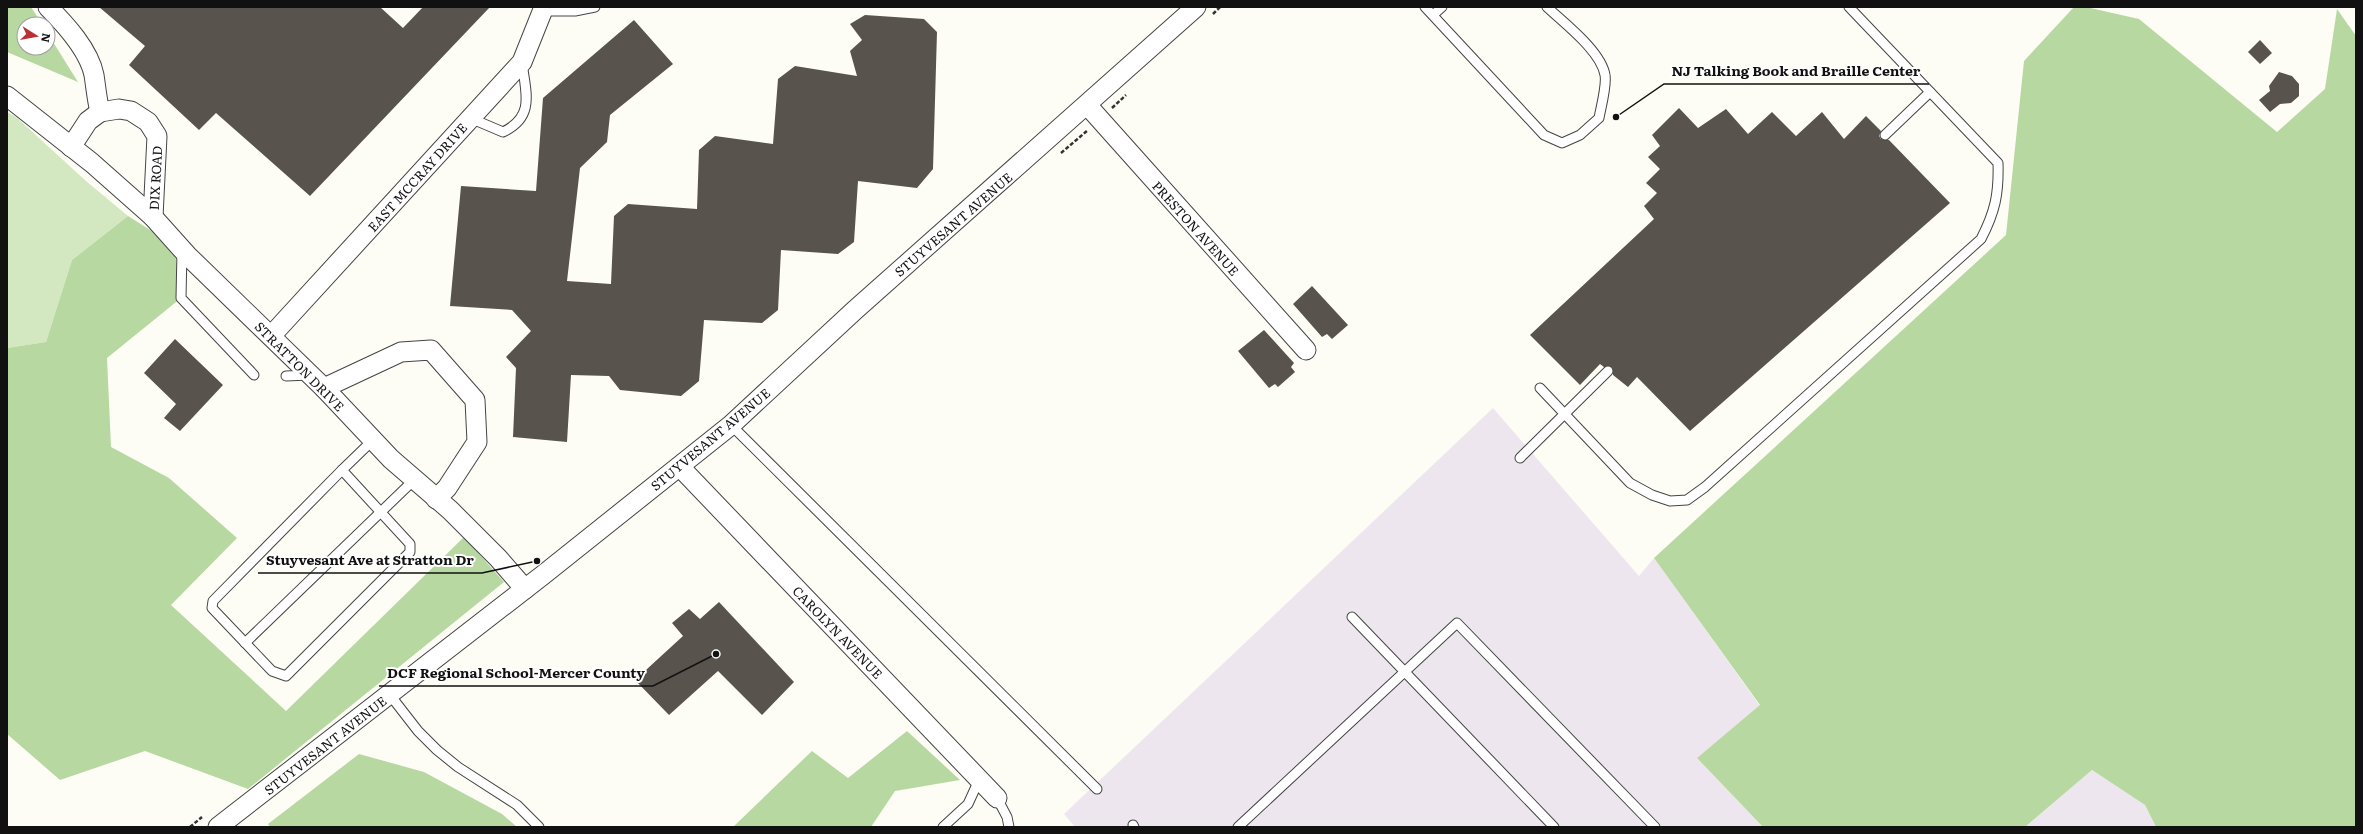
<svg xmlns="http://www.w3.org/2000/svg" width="2363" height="834" viewBox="0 0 2363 834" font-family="Literata,serif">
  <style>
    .industrial { fill: #eee6ee }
    .green { fill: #d3e8c0 }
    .forest { fill: #b7d8a0 }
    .building { fill: #59534e }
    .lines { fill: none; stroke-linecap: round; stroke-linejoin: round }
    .lane-casing { stroke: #444; stroke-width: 11 }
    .street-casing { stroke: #444; stroke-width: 21 }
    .path { stroke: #333; stroke-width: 2.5; stroke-dasharray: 4 2; stroke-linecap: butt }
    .lane { stroke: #fff; stroke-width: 9 }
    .street { stroke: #fff; stroke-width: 19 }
    .labels { text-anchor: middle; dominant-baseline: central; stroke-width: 4; stroke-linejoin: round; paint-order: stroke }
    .street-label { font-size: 13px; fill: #111; stroke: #fff }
    .leader { fill: none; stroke: #111; stroke-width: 1.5 }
    .callout-dot { fill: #111; stroke: #fff; stroke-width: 1.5 }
    .callout-label { font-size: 14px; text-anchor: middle; font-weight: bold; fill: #111; stroke: #fff; stroke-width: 4; stroke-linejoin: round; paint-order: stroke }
  </style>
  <rect width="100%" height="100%" fill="#fefdf5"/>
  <!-- industrial -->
  <g class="industrial">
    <polygon points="1493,408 1639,576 1654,558 1760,706 1697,758 1763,827 1075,827 1064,814"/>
    <polygon points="2092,770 2145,805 2156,827 2025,827"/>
  </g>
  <!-- green -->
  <polygon class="green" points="7,112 16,117 86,181 128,216 72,260 46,342 7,348"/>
  <!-- forest -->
  <g class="forest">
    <polygon points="7,7 31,7 42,24 24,24 24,48 48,48 48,34 78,82 7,52"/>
    <polygon points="2074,7 2086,7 2139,19 2277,132 2325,89 2337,9 2356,36 2356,827 2156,827 2145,805 2092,770 2025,827 1763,827 1697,758 1760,705 1654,558 2006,235 2024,61"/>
    <polygon points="128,216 174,245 181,298 107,358 111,447 169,478 237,538 171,605 286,711 464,537 504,582 248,789 145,751 60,780 7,734 7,348 46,342 72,260"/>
    <polygon points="907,731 960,780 895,791 871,827 733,827 812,751 848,778"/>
    <polygon points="359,754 424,772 502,814 517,827 270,827 268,824"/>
  </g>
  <!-- building -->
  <g class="building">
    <polygon points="99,7 380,7 403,28 423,7 490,7 310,196 216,113 199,130 129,65 145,46"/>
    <polygon points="865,15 924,19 937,32 933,169 917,188 858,181 854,242 838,254 781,250 778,310 762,323 704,320 699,381 681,396 620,390 609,376 571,375 567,442 513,437 516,368 506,357 531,331 512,310 450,306 461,186 536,191 543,98 634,20 673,64 610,115 607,142 580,168 567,281 611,284 614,216 628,204 697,209 699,150 715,136 773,144 778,79 795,66 857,76 850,51 862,40 850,24"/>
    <polygon points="2260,40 2272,53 2260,64 2248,52"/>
    <polygon points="2279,72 2292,76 2299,84 2299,96 2291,103 2280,104 2270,112 2259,100 2270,91 2269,86"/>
    <polygon points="1679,108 1698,128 1726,109 1748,134 1772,112 1796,136 1822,112 1844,139 1866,116 1881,131 1879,136 1881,139 1889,140 1950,203 1690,431 1637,377 1628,387 1613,375 1612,367 1604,367 1600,364 1580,385 1530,335 1654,219 1644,206 1657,193 1646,183 1660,169 1648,157 1660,146 1652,135"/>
    <polygon points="1312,286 1348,325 1332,339 1327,334 1322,337 1293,304"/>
    <polygon points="1264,330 1294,363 1291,367 1295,372 1278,387 1275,384 1269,388 1238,351"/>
    <polygon points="175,339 223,385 180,431 164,418 176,404 144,373"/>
    <polygon points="719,602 794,682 762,715 718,671 669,715 635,680 683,636 672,623 689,609 700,619"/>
  </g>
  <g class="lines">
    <defs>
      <g id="lane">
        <path d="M 1425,7 L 1544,135 L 1562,143 L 1580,135 L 1599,118 C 1601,107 1607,85 1605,75 C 1601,51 1564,23 1547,7"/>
        <polyline points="542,11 575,11 595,7"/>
        <polyline points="1433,15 1442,7"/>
        <path d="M 470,118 L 503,132 C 535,117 526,93 522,63"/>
        <polyline points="1885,135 1930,92"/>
        <polyline points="182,251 181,298 254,375"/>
        <polyline points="286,376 309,375"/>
        <path d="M 1540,388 L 1630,483 L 1652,495 L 1670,501 L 1687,500 L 1705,487 L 1981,239 C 1995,212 1999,194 1998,163 L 1849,7"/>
        <polyline points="731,425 1097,789"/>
        <polyline points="1520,458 1608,371"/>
        <polygon points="342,470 410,544 410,552 286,676 272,671 212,608 213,601"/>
        <polyline points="342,470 373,440"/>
        <polyline points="1352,617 1554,827"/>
        <polyline points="245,643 414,480"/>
        <polyline points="390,695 418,731 437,750 458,767 517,805 539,827"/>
        <polyline points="997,798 1007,817 1009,827"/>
        <polyline points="1133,825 1134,827"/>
        <polyline points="943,827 968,804 979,780"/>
        <polyline points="1238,827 1457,623 1655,827"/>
      </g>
      <g id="street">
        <path d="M 48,7 C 66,25 89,50 94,75 C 96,88 97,100 100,112"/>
        <polyline points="7,96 92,163 153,217 188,256 325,389 391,459 450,510 498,558 525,589"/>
        <polyline points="1088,106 1306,350"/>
        <polyline points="100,112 119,109 131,111 148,122 157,136 153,217"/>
        <polyline points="71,147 88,121 100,112"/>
        <polyline points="271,336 522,62 544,7"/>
        <polyline points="324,388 401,352 431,350 475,400 477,442 447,488 436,499"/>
        <polyline points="680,467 997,798"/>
        <polyline points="218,827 543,575 731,425 855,310 1196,7"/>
      </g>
    </defs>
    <!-- lane casing -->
    <use href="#lane" class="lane-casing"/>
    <!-- street casing -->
    <use href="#street" class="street-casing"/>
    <!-- path -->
    <g class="path">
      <polyline points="1213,14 1220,7"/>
      <polyline points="1112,108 1126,95"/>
      <polyline points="1061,153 1088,130"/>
      <polyline points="190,827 202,817"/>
    </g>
    <!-- lane -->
    <use href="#lane" class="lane"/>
    <!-- street -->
    <use href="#street" class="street"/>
  </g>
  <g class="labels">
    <!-- street labels -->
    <g class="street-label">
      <text transform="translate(417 177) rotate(-48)">EAST MCCRAY DRIVE</text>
      <text transform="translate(155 178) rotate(-87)">DIX ROAD</text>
      <text transform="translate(953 224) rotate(-41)">STUYVESANT AVENUE</text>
      <text transform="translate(1196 228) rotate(48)">PRESTON AVENUE</text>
      <text transform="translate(300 366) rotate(45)">STRATTON DRIVE</text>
      <text transform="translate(710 439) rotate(-40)">STUYVESANT AVENUE</text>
      <text transform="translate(838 632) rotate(46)">CAROLYN AVENUE</text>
      <text transform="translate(325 745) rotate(-38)">STUYVESANT AVENUE</text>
    </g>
  </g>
  <!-- callouts -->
  <path class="leader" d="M1616 117L1664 84H1929M537 561L482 573H258M716 654L653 686H379"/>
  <g class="callout-dot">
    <circle cx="1616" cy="117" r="4"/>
    <circle cx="537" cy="561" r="4"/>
    <circle cx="716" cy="654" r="4"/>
  </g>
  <g class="callout-label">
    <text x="1796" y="76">NJ Talking Book and Braille Center</text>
    <text x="370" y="565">Stuyvesant Ave at Stratton Dr</text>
    <text x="516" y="678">DCF Regional School-Mercer County</text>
  </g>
  <!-- border -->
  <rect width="2363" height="834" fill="none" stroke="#111111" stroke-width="16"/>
  <!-- north arrow -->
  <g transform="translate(36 36) rotate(101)"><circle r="19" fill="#ffffff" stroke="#a0a0a0"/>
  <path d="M0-3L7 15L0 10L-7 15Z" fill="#b93131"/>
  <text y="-6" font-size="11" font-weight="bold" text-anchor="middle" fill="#111111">N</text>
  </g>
</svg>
